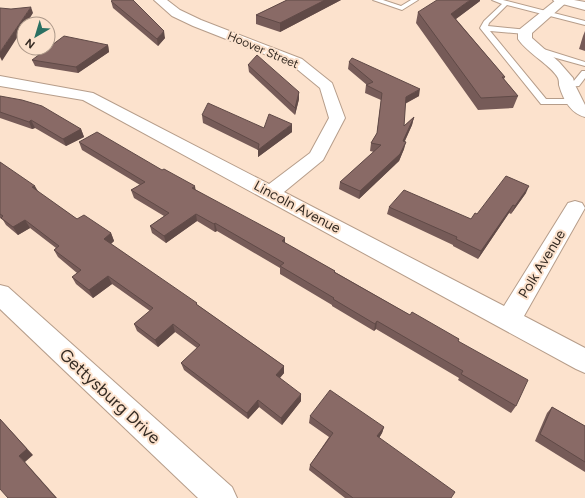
<svg xmlns="http://www.w3.org/2000/svg" width="585" height="498" viewBox="0 0 585 498" font-family="Figtree,sans-serif">
  <style>
    .lines { fill: none; stroke-linecap: round; stroke-linejoin: round }
    .service-casing { stroke: #b69d8a; stroke-width: 2 }
    .minor-casing { stroke: #b69d8a; stroke-width: 2 }
    .secondary-casing { stroke: #b69d8a; stroke-width: 2 }
    .service { fill: #fff; fill-rule: evenodd }
    .minor { fill: #fff; fill-rule: evenodd }
    .secondary { fill: #fff; fill-rule: evenodd }
    .wall { fill: #765b58 }
    .shaded-wall { fill: #604a47 }
    .building { fill: #896a66; stroke: #604a47 }
    .labels { text-anchor: middle; dominant-baseline: central; stroke-width: 4; stroke-linejoin: round; paint-order: stroke }
    .far-street-label { font-size: 12px; fill: #342a22; stroke: #fce2cd }
    .street-label { font-size: 14px; fill: #342a22; stroke: #fce2cd }
    .near-street-label { font-size: 17px; fill: #342a22; stroke: #fce2cd }
  </style>
  <rect width="100%" height="100%" fill="#fce2cd"/>
  <g class="lines">
    <defs>
      <g id="service">
        <polygon points="373,0 383,0 401,6 411,0 418,0 402,10"/>
        <polygon points="492,0 503,0 585,21 585,25 507,5 489,23 488,26 528,30 529,32 525,34 490,31 546,99 575,99 578,100 579,102 578,104 541,104 480,28 484,21 502,4"/>
        <polygon points="531,47 537,47 585,62 585,66 531,51"/>
        <polygon points="582,71 585,71 585,78 579,86 564,87 563,85 564,83 573,82"/>
      </g>
      <g id="minor">
        <polygon points="154,0 167,0 180,10 201,20 302,59 332,83 345,118 323,160 284,192 504,306 568,203 575,201 582,203 585,208 524,316 585,348 585,373 576,369 83,100 0,86 0,76 93,93 269,184 310,153 329,118 320,88 292,65 193,26 172,16"/>
        <path d="M 556,0 L 568,1 L 532,33 L 532,38 L 559,62 L 573,78 L 575,85 L 585,105 L 585,117 C 570,113 563,99 559,85 C 559,83 559,80 558,78 C 551,65 528,54 518,39 L 518,32 L 520,29 Z"/>
        <polygon points="0,285 8,287 232,487 237,498 198,498 0,309"/>
      </g>
      <polygon id="secondary" points="553,0 574,0 585,2 585,10 555,2"/>
    </defs>
    <!-- service casing -->
    <use href="#service" class="service-casing"/>
    <!-- minor casing -->
    <use href="#minor" class="minor-casing"/>
    <!-- secondary casing -->
    <use href="#secondary" class="secondary-casing"/>
    <!-- service -->
    <use href="#service" class="service"/>
    <!-- minor -->
    <use href="#minor" class="minor"/>
    <!-- secondary -->
    <use href="#secondary" class="secondary"/>
  </g>
  <!-- wall -->
  <g class="wall">
    <polygon points="287,0 341,0 280,32 256,24 256,15"/>
    <polygon points="111,1 165,38 158,46 113,8"/>
    <polygon points="480,1 456,19 505,77 504,79 518,96 513,108 478,110 416,23 418,12"/>
    <polygon points="585,31 585,51 579,49 583,36"/>
    <polygon points="108,45 109,52 78,73 35,66 32,60"/>
    <polygon points="349,62 419,96 405,104 404,126 414,117 412,125 405,141 404,149 399,161 359,199 339,189 340,182 374,152 370,151 371,143 377,133 381,100 365,93 366,85 367,85 348,69"/>
    <polygon points="248,65 299,92 299,99 295,115 249,72"/>
    <polygon points="0,96 81,129 84,137 66,146 35,128 32,129 0,118"/>
    <polygon points="202,115 264,128 292,132 258,157 258,150 203,123"/>
    <polygon points="79,142 196,190 285,243 335,271 335,272 410,315 459,339 458,341 516,406 511,413 458,380 459,378 376,329 374,331 332,306 332,305 280,274 280,268 217,231 215,232 197,221 166,243 152,233 150,226 164,216 134,198 131,190 140,185 82,150"/>
    <polygon points="0,162 38,192 77,219 111,233 114,241 111,244 284,366 284,373 280,378 301,401 282,425 259,407 248,419 184,370 181,363 197,348 175,332 158,347 137,331 134,324 150,311 112,284 93,298 76,284 72,277 77,273 58,257 54,250 56,248 30,228 18,235 6,225 3,220 0,218"/>
    <polygon points="526,193 511,214 509,213 478,259 453,246 453,245 387,214 389,207 471,219 477,214"/>
    <polygon points="552,407 585,426 585,472 535,441 547,413"/>
    <polygon points="310,416 384,427 382,433 379,438 451,498 345,498 309,470 310,465 329,437 309,423"/>
  </g>
  <!-- shaded-wall -->
  <g class="shaded-wall">
    <polygon points="325,0 341,0 280,32 280,23"/>
    <polygon points="470,0 480,0 480,1 449,24 451,14"/>
    <polygon points="31,7 33,13 26,24 24,24 24,27 2,61 0,57 0,52"/>
    <polygon points="164,31 165,38 158,46 157,39"/>
    <polygon points="108,45 109,52 78,73 76,67"/>
    <polygon points="420,89 419,96 404,104 406,97"/>
    <polygon points="299,92 299,99 295,115 295,108"/>
    <polygon points="414,117 412,125 401,149 403,141"/>
    <polygon points="31,120 35,128 32,129 29,122"/>
    <polygon points="292,124 292,132 258,157 258,150"/>
    <polygon points="81,129 84,137 66,146 63,139"/>
    <polygon points="406,142 404,149 399,161 359,199 360,191"/>
    <polygon points="35,186 39,193 32,187"/>
    <polygon points="195,186 196,193 192,188"/>
    <polygon points="529,186 526,193 511,214 515,206"/>
    <polygon points="513,205 509,213 478,259 481,251"/>
    <polygon points="196,214 197,221 166,243 164,236"/>
    <polygon points="25,220 30,228 18,235 13,227"/>
    <polygon points="215,223 217,231 215,232 214,224"/>
    <polygon points="111,233 114,241 107,247 104,239"/>
    <polygon points="285,238 285,246 282,241"/>
    <polygon points="108,276 112,284 93,298 89,290"/>
    <polygon points="377,321 376,329 374,331 375,324"/>
    <polygon points="173,324 175,332 158,347 155,340"/>
    <polygon points="284,366 284,373 276,382 276,375"/>
    <polygon points="301,394 301,401 282,425 281,418"/>
    <polygon points="258,400 259,407 248,419 247,413"/>
    <polygon points="0,419 33,455 25,462 57,498 56,498 19,456"/>
    <polygon points="384,427 382,433 376,443 377,436"/>
  </g>
  <!-- building -->
  <g class="building">
    <polygon points="113,0 133,0 164,31 157,39 111,1"/>
    <polygon points="287,0 325,0 280,23 256,15"/>
    <polygon points="437,0 470,0 451,14 505,77 502,77 518,96 481,98 418,12"/>
    <polygon points="31,7 0,52 0,8 11,9"/>
    <polygon points="64,36 108,45 76,67 32,60"/>
    <polygon points="257,55 299,92 295,108 248,65"/>
    <polygon points="352,58 420,89 406,97 404,126 414,117 403,141 406,142 400,154 360,191 340,182 381,145 371,143 377,133 382,93 366,85 373,82 349,62"/>
    <polygon points="0,96 22,100 42,106 81,129 63,139 31,120 29,122 0,112"/>
    <polygon points="208,103 264,128 269,114 292,124 258,150 259,144 202,115"/>
    <polygon points="97,132 162,170 164,169 195,186 192,188 285,238 282,241 335,271 334,272 410,315 412,312 459,339 458,341 528,380 516,406 461,374 463,371 377,321 375,324 333,299 334,298 280,266 284,263 215,223 214,224 196,214 164,236 150,226 169,213 131,190 145,182 79,142"/>
    <polygon points="0,162 35,186 32,187 77,219 84,215 111,233 104,239 197,303 196,304 284,366 276,375 301,394 281,418 258,400 247,413 181,363 200,345 173,324 155,340 134,324 153,308 108,276 89,290 72,277 81,270 54,250 59,246 25,220 13,227 1,218 3,216 0,214"/>
    <polygon points="506,176 529,186 515,206 513,205 481,251 456,239 457,237 389,207 404,190 471,219 475,213 477,214"/>
    <polygon points="330,390 384,427 377,436 455,492 451,498 353,498 310,465 333,433 310,416"/>
    <polygon points="552,407 585,426 585,462 540,434"/>
    <polygon points="0,419 27,449 19,456 56,498 8,498 0,489"/>
  </g>
  <g class="labels">
    <!-- far-street labels -->
    <g class="far-street-label">
      <text transform="translate(263 50) rotate(23)">Hoover Street</text>
    </g>
    <!-- street labels -->
    <g class="street-label">
      <text transform="translate(297 207) rotate(28)">Lincoln Avenue</text>
      <text transform="translate(542 264) rotate(-59)">Polk Avenue</text>
    </g>
    <!-- near-street labels -->
    <g class="near-street-label">
      <text transform="translate(110 396) rotate(43)">Gettysburg Drive</text>
    </g>
  </g>
  <!-- north arrow -->
  <g transform="translate(36 36) rotate(218)"><circle r="19" fill="#fce2cd" stroke="#ac9889"/>
  <path d="M0-3L7 15L0 10L-7 15Z" fill="#2b7062"/>
  <text y="-6" font-size="11" font-weight="bold" text-anchor="middle" fill="#342a22">N</text>
  </g>
</svg>
